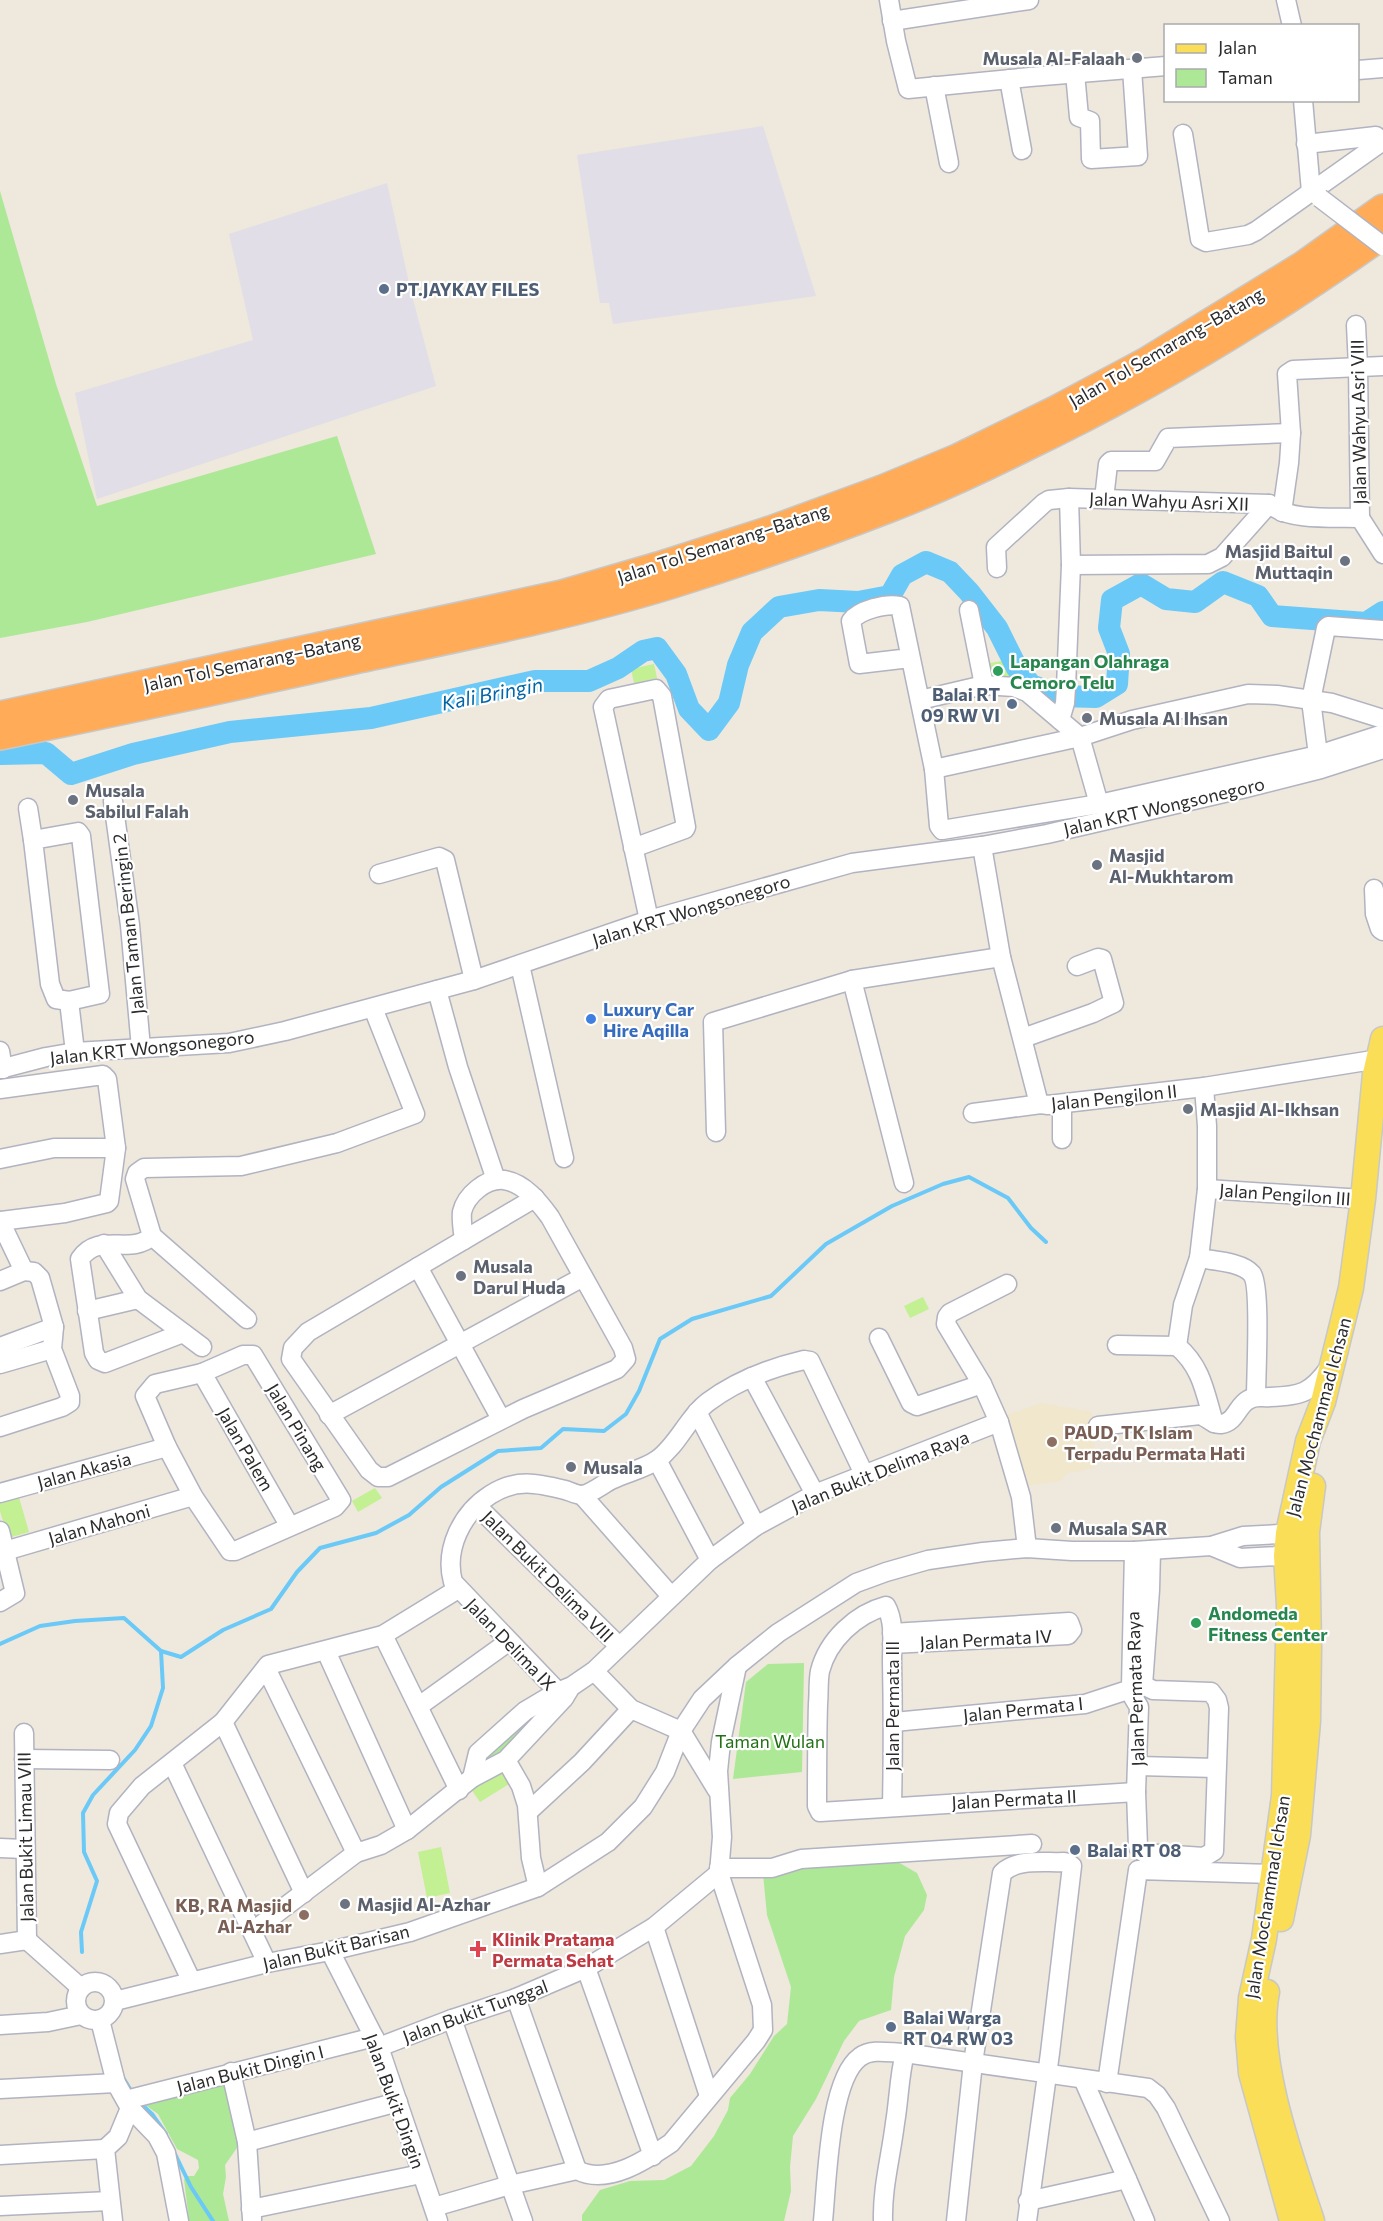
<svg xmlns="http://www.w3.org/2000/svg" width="1383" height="2221" viewBox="0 0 1383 2221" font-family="Commissioner,sans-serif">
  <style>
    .industrial { fill: #e1dee7 }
    .education { fill: #f1e7cc }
    .green { fill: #ade897 }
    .pitch { fill: #c2f092 }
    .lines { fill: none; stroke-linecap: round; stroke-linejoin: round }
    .stream { stroke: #6ac9f7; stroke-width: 4 }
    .river { stroke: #6ac9f7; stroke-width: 22 }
    .minor-casing { stroke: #b1b3c0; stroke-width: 21 }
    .major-casing { stroke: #c8c8c8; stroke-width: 27 }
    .highway-casing { stroke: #c8c8c8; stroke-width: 30 }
    .minor { stroke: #fff; stroke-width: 18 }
    .major { stroke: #fade57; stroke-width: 24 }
    .highway { stroke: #ffab58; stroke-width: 27 }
    .minor-bridge-casing { stroke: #b1b3c0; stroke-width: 21; stroke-linecap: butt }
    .minor-bridge { stroke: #fff; stroke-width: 18 }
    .worship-dot { fill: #6b7280; stroke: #fff; stroke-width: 2 }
    .service-dot { fill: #5c6f8a; stroke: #fff; stroke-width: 2 }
    .leisure-dot { fill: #2e9e5b; stroke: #fff; stroke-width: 2 }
    .shop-dot { fill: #3f7fe0; stroke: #fff; stroke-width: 2 }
    .education-dot { fill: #8d6e63; stroke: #fff; stroke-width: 2 }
    .health-dot { fill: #e0444e; stroke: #fff; stroke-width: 2 }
    .labels { text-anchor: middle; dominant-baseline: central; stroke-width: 4.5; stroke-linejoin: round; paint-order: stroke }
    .worship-label { font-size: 18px; font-weight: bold; fill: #5b616d; stroke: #fff; text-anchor: start }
    .service-label { font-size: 18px; font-weight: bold; fill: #4e5e75; stroke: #fff; text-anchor: start }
    .street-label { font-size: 18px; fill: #2c2c2c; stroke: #fff }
    .leisure-label { font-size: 18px; font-weight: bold; fill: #27864d; stroke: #fff; text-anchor: start }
    .shop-label { font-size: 18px; font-weight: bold; fill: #366cbe; stroke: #fff; text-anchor: start }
    .education-label { font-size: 18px; font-weight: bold; fill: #785e54; stroke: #fff; text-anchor: start }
    .park-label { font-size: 18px; fill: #236f16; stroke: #fff }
    .health-label { font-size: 18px; font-weight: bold; fill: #be3a42; stroke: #fff; text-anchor: start }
    .water-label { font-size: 20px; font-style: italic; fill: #0465a7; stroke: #fff }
  </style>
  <rect width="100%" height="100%" fill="#eee8dd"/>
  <!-- industrial -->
  <g class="industrial">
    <polygon points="763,126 816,296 613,324 609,303 600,303 577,155"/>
    <polygon points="387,183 411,292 436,386 97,499 75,393 253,340 229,234"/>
  </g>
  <!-- education -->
  <polygon class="education" points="1041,1403 1092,1412 1096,1467 1066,1474 1061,1481 1026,1486 1002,1417"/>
  <!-- green -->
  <g class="green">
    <polygon points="0,191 56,384 97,506 337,436 376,554 87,622 0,638"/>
    <polygon points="804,1663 802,1772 733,1779 746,1682 768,1664"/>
    <polygon points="546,1708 515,1744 489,1760 488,1753 529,1712"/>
    <polygon points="891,1858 917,1873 927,1895 924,1910 905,1936 894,1977 891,2010 859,2021 844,2041 816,2099 793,2136 790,2167 791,2191 784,2221 582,2221 582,2215 600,2190 630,2181 664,2180 691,2166 714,2136 728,2110 730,2098 750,2074 774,2036 787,2024 791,1987 767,1915 763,1874 831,1861"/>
    <polygon points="225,2080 239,2145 225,2165 226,2177 223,2194 229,2221 189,2221 184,2179 188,2176 194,2176 199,2168 198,2160 177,2149 158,2114 144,2104"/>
  </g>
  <!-- pitch -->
  <g class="pitch">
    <polygon points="1007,660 1011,677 989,682 985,664"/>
    <polygon points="654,664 657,678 634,683 631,669"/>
    <polygon points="923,1297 929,1309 910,1318 904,1306"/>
    <polygon points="375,1488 382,1498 358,1512 352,1501"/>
    <polygon points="18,1494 29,1532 8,1538 0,1511 0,1499"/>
    <polygon points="500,1771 509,1784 480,1802 471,1789"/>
    <polygon points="441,1847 450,1893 427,1898 418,1852"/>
  </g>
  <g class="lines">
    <!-- stream -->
    <g class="stream">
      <polyline points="0,1644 40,1626 75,1621 124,1618 161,1651 181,1657 223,1630 271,1609 297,1572 320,1548 376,1533 409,1515 441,1487 498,1451 541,1448 563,1429 604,1431 626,1414 639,1391 660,1339 692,1319 771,1296 826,1244 892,1206 943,1184 969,1177 1008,1198 1031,1228 1046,1242"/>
      <polyline points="82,1952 81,1932 97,1881 84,1852 83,1813 93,1795 135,1750 151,1726 163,1688 161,1651"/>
      <polyline points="124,2079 130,2089"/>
      <polyline points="140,2103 152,2114 166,2134"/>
      <polyline points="175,2154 191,2187 213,2221"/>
    </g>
    <!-- river -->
    <polyline class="river" points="0,754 46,753 71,774 133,754 230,732 371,718 535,681 589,681 618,668 643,651 657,648 676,674 689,709 709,730 729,703 738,665 752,632 779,607 819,600 858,602 890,596 902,575 926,562 950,572 969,592 997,628 1017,668 1031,685 1059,696 1096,697 1117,684 1119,654 1109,628 1112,600 1141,584 1166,599 1195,602 1223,582 1258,596 1272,616 1366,623 1383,612"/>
    <defs>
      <g id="minor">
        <polyline points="889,0 896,41 908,89 1030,77 1166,66"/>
        <polyline points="1286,0 1292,26"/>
        <polyline points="892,21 1029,0"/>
        <polyline points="1358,70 1383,68"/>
        <polyline points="1075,73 1079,117 1090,121 1091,159 1138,156 1132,69"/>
        <polyline points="1009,79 1022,150"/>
        <polyline points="934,86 949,163"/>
        <polyline points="1303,100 1311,192"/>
        <polyline points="1183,134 1200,239 1206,242 1248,235 1256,231 1383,141"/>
        <polyline points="1306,144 1376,136"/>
        <polyline points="1356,325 1358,366 1360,518"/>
        <polyline points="1104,499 1108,464 1111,461 1155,461 1168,438 1291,433"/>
        <path d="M 1272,506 C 1291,521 1335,517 1360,518 L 1383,554"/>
        <polyline points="1282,512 1289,463 1291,433 1287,374 1293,370 1383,366"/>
        <polyline points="1071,565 1208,564 1222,557 1269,504"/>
        <polyline points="997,568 996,547 1044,503 1049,500 1069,498 1269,504"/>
        <polyline points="969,610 984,685"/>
        <path d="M 910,658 L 859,664 L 851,621 C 859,610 886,603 900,606 L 934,769 L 939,826 L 942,830 L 1099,804 L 1318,755 L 1383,734"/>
        <polyline points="920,700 984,685 1014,687 1027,692 1080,737 1099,804"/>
        <polyline points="1060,720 1065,703 1066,687 1071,565 1069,498"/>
        <polyline points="1318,755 1311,700 1326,628 1328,626 1383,630"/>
        <polyline points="934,769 1080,737 1132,720 1248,694 1277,695 1332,703 1383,719"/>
        <polyline points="113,801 130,925 141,1048"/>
        <polyline points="28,808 33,840"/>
        <polyline points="982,846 1001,957 1038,1100 1041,1104 1048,1105 1204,1087 1379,1059"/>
        <polyline points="633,848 685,829 686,827 662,696 656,689 609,699 603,707 649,920"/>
        <polyline points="379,874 439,857 445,860 474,980"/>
        <polyline points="1374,889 1375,914 1380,929 1383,931"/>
        <polyline points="520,965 564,1158"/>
        <polyline points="852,980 904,1183"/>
        <polyline points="437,990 458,1067 496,1180"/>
        <polyline points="69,1001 100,994 81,836 78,832 33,840 50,984 56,999 69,1001 75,1052"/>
        <polyline points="1023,1038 1093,1013 1114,1003 1102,959 1098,958 1077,966"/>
        <polyline points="0,1051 3,1069"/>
        <polyline points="0,1069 46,1057 75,1052 229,1043 285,1031 474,980 649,920 852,863 982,846 1047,834 1246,788 1321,769 1383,749"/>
        <polyline points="0,1089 103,1075 107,1079 116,1148 109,1201 107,1203 65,1213 0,1221"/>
        <polyline points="1062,1104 1062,1139"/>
        <polyline points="973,1113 1041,1104"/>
        <polyline points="716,1132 713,1022 852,980 1001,957"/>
        <polyline points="0,1159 54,1148 116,1148"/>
        <polyline points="1207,1189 1363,1199"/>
        <polyline points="0,1221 24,1271"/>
        <polyline points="152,1236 247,1319"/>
        <polyline points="104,1244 138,1299 202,1347"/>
        <path d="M 1199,1258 C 1215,1261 1242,1262 1252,1274 C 1261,1286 1256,1376 1256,1396"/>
        <path d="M 418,1267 L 308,1332 L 293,1348 L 291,1359 L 369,1470 L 378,1477 L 388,1477 L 523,1409 L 617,1369 L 626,1359 L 623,1348 L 550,1217 C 539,1202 524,1183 504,1180 C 486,1178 466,1195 462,1212 C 461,1221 463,1231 464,1240"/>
        <polyline points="0,1281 24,1271"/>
        <polyline points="1007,1284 950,1313 947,1317 946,1324 982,1384 999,1422 1021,1497 1027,1548"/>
        <polyline points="87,1311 138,1299"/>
        <path d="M 183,1333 L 105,1363 L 98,1360 L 94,1353 L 80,1259 C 99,1231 131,1256 152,1236 L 135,1179 L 137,1173 L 144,1168 L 241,1166 L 337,1143 L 415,1114 L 373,1008"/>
        <polyline points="879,1338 911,1403 917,1406 982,1384"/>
        <polyline points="1117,1345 1177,1346"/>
        <polyline points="1177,1346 1183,1305 1199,1258 1207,1189 1207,1126 1204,1087"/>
        <path d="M 1177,1346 C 1202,1367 1205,1393 1214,1423"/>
        <polyline points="0,1347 54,1327"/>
        <polygon points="243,1355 253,1355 341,1500 335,1507 235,1551 230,1551 193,1496 167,1447 145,1396 155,1384 202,1373"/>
        <polyline points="0,1364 52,1349"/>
        <polyline points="202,1373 289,1525"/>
        <polyline points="752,1377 815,1494"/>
        <polyline points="697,1412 756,1526"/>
        <polyline points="329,1415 583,1277"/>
        <polyline points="501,1419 418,1267 535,1198"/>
        <path d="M 1098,1426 L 1200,1415 C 1207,1417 1213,1425 1221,1424 C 1236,1422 1237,1406 1248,1400 C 1256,1395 1261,1398 1270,1397 C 1301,1396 1311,1393 1329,1368"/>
        <polyline points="0,1427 62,1407 70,1402 70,1396 52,1349 54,1327 40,1278 34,1272 24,1271"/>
        <polyline points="657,1460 710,1560"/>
        <polyline points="0,1493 167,1447"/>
        <polyline points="582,1495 671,1596"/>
        <polyline points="477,1506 619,1646"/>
        <polyline points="0,1531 15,1593 0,1602"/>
        <polyline points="1211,1546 1240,1558 1297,1555"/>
        <polyline points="5,1551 193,1496"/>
        <polyline points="383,1635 459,1790"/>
        <polyline points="892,1644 1068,1635 1072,1630 1069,1622 892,1633"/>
        <polyline points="326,1651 407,1830"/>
        <polyline points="266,1668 356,1853"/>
        <polyline points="594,1671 631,1709 681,1731 717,1790"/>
        <polyline points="1143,1685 1150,1590 1151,1550"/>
        <path d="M 564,1698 L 453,1582 C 444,1549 462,1513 490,1495 C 516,1478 537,1483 565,1490 C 569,1491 577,1495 582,1495 C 591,1494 603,1484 611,1480 C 625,1473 644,1469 657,1460 C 678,1445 688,1417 708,1402 C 736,1381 770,1368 804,1360 L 810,1361 L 865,1476"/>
        <polyline points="419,1706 508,1642"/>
        <polyline points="223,1722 304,1893"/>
        <polyline points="894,1722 1085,1704 1143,1685 1153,1690 1211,1692 1217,1700 1219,1708 1214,1851 1204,1857 1144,1853 1138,1847 1136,1792 1139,1707 1133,1697 1131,1687 1134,1551"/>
        <polyline points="24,1733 27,1940"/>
        <polyline points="24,1759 110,1760"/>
        <polyline points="506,1760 521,1786 527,1805 531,1858 538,1887"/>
        <polyline points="172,1763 267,1963"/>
        <polyline points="1138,1766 1216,1768"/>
        <polyline points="472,1778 478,1753 525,1711 557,1692 572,1686 594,1671 710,1560 756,1526 815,1494 999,1422"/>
        <path d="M 892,1806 C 893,1758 893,1710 892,1661 C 892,1643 895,1622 886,1606 C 856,1614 828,1640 820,1671 C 818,1681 819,1693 818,1704 C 817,1738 817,1772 817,1806 L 820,1812 L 1136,1792"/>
        <polyline points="529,1811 582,1762 631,1709"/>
        <polyline points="0,1848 24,1849"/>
        <polyline points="719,1868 772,1868 801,1859 1032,1844"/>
        <polyline points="654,1927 709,2096"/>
        <polyline points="253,1931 356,1853 381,1845 407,1830 472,1778 506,1760 564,1698 569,1690"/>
        <polyline points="27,1940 81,1988"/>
        <polyline points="0,1944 27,1940"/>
        <polyline points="330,1951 379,2047 438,2221"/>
        <polyline points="586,1968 653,2156"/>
        <polyline points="191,1980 117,1824 119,1813 142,1786 223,1722 268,1665 383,1635 458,1589"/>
        <circle cx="95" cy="2001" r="19"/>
        <polyline points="516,1998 577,2170"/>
        <polyline points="115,2001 267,1963 330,1951 410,1932 538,1887 608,1842 643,1807 665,1772 681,1731 702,1699 737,1666 778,1633 856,1583 886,1572 928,1560 983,1552 1027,1548 1072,1551 1134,1551 1211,1546 1243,1536 1299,1533"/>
        <polyline points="452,2019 523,2221"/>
        <polyline points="100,2020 116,2083 130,2108 157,2136 166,2153 179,2221"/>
        <polyline points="0,2025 48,2022 81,2015"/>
        <polyline points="379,2047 452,2019 516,1998 586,1968 654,1927 719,1873"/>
        <polyline points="231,2072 247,2142 252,2219"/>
        <polyline points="1083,2079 1127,2179"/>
        <polyline points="1107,2083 1138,1870 1272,1874"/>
        <polyline points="0,2089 116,2083"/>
        <polyline points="126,2100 374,2037"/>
        <polyline points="247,2142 398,2102"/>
        <polyline points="0,2155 105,2149"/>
        <polyline points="1028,2201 1127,2179 1145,2221"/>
        <polyline points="0,2206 110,2201"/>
        <path d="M 434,2207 L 510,2185 L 577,2170 C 607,2186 646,2160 671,2143 L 756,2041 L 763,2030 L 762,2005 L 719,1873 L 722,1837 L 718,1771 L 721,1742 L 737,1666"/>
        <polyline points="251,2209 421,2174"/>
        <polyline points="113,2221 105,2149 118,2137 130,2108"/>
        <path d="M 823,2221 C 827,2183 829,2079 860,2057 C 872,2048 890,2053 905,2053"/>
        <path d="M 883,2221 C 882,2188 891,2156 895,2123 C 899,2100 899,2076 905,2053 L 1148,2088 L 1157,2095 L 1166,2108 L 1220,2221"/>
        <path d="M 956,2221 L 973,2063 L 1002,1873 C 1017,1858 1044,1863 1064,1862 L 1068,1863 L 1072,1866 L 1050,2053 L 1027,2221"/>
      </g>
      <g id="major">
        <polyline points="1281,1919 1298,1835 1308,1721 1309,1647 1307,1532 1313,1486"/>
        <path d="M 1267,1992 C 1254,2057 1291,2158 1312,2221"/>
        <polyline points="1292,2221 1251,2073 1248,2037 1251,1998 1264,1939 1284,1796 1289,1605 1286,1556 1288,1533 1308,1441 1323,1402 1351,1288 1363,1199 1375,1074 1383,1039"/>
      </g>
      <g id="highway">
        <polyline points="0,715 562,594 658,566 773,529 882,489 957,458 1057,409 1145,362 1303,265 1383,208"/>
        <path d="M 0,736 C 117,712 234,687 350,661 C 457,638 565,617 670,585 C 743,562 816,537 888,509 C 935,491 980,470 1024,448 C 1150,388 1269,316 1383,235"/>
      </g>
    </defs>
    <!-- minor casing -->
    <use href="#minor" class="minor-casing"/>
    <!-- major casing -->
    <use href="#major" class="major-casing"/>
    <!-- highway casing -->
    <use href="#highway" class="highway-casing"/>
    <!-- minor -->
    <use href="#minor" class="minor"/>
    <!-- major -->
    <use href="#major" class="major"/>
    <!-- highway -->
    <use href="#highway" class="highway"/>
    <defs>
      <polyline id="minor-bridge" points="1320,198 1383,246"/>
    </defs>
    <!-- minor-bridge casing -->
    <use href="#minor-bridge" class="minor-bridge-casing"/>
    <!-- minor-bridge -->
    <use href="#minor-bridge" class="minor-bridge"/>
  </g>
  <!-- markers -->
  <g class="worship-dot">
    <circle cx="1137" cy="58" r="6"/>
    <circle cx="1345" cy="561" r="6"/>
    <circle cx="1087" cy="718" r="6"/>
    <circle cx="73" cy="800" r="6"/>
    <circle cx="1097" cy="865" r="6"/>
    <circle cx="1188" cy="1109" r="6"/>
    <circle cx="461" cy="1276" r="6"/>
    <circle cx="571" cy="1467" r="6"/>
    <circle cx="1056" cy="1528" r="6"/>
    <circle cx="345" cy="1904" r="6"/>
  </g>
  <g class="service-dot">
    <circle cx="384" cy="289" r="6"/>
    <circle cx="1012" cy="704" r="6"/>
    <circle cx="1075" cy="1850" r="6"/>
    <circle cx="891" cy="2027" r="6"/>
  </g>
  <g class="leisure-dot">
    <circle cx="998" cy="671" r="6"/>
    <circle cx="1196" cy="1623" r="6"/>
  </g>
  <circle class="shop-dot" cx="591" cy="1019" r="6"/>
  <g class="education-dot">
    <circle cx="1052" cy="1442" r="6"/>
    <circle cx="304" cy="1915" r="6"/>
  </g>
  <path class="health-dot" d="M475 1940h6v6h6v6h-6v6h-6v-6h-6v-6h6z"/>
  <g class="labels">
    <!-- worship labels -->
    <g class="worship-label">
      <text x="1125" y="58" text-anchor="end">Musala Al-Falaah</text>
      <text x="1333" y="551" text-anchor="end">Masjid Baitul<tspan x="1333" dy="21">Muttaqin</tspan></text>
      <text x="1099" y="718">Musala Al Ihsan</text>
      <text x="85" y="790">Musala<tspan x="85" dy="21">Sabilul Falah</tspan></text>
      <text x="1109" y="855">Masjid<tspan x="1109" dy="21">Al-Mukhtarom</tspan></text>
      <text x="1200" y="1109">Masjid Al-Ikhsan</text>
      <text x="473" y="1266">Musala<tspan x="473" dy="21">Darul Huda</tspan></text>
      <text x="583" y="1467">Musala</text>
      <text x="1068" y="1528">Musala SAR</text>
      <text x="357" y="1904">Masjid Al-Azhar</text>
    </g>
    <!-- service labels -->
    <g class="service-label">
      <text x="396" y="289">PT.JAYKAY FILES</text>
      <text x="1000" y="694" text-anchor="end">Balai RT<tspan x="1000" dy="21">09 RW VI</tspan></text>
      <text x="1087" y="1850">Balai RT 08</text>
      <text x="903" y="2017">Balai Warga<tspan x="903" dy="21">RT 04 RW 03</tspan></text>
    </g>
    <!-- street labels -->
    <g class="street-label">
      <text transform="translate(1166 347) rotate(-30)">Jalan Tol Semarang–Batang</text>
      <text transform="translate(1358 422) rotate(-91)">Jalan Wahyu Asri VIII</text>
      <text transform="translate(1169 501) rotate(2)">Jalan Wahyu Asri XII</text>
      <text transform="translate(723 543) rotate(-18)">Jalan Tol Semarang–Batang</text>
      <text transform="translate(252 662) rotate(-12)">Jalan Tol Semarang–Batang</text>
      <text transform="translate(1164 806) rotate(-13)">Jalan KRT Wongsonegoro</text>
      <text transform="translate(691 910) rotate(-17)">Jalan KRT Wongsonegoro</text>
      <text transform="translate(128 924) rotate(-96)">Jalan Taman Beringin 2</text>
      <text transform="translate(152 1047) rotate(-6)">Jalan KRT Wongsonegoro</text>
      <text transform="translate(1114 1097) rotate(-6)">Jalan Pengilon II</text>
      <text transform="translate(1285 1194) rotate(4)">Jalan Pengilon III</text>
      <text transform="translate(1318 1417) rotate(-75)">Jalan Mochammad Ichsan</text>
      <text transform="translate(297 1427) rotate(59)">Jalan Pinang</text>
      <text transform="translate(246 1449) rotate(60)">Jalan Palem</text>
      <text transform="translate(84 1470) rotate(-15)">Jalan Akasia</text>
      <text transform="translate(880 1471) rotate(-22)">Jalan Bukit Delima Raya</text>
      <text transform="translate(99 1524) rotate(-16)">Jalan Mahoni</text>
      <text transform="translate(548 1576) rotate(45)">Jalan Bukit Delima VIII</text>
      <text transform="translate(986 1639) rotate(-3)">Jalan Permata IV</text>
      <text transform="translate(511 1644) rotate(46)">Jalan Delima IX</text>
      <text transform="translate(1135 1689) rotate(-92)">Jalan Permata Raya</text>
      <text transform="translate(892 1706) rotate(-90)">Jalan Permata III</text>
      <text transform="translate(1023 1709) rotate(-6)">Jalan Permata I</text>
      <text transform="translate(1014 1799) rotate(-3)">Jalan Permata II</text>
      <text transform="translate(25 1837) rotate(-91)">Jalan Bukit Limau VIII</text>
      <text transform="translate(1267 1897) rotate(-81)">Jalan Mochammad Ichsan</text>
      <text transform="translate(336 1947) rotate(-13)">Jalan Bukit Barisan</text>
      <text transform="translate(475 2011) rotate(-20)">Jalan Bukit Tunggal</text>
      <text transform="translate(250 2069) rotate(-14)">Jalan Bukit Dingin I</text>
      <text transform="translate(395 2101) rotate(70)">Jalan Bukit Dingin</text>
    </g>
    <!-- leisure labels -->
    <g class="leisure-label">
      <text x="1010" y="661">Lapangan Olahraga<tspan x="1010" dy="21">Cemoro Telu</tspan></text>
      <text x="1208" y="1613">Andomeda<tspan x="1208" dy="21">Fitness Center</tspan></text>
    </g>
    <!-- shop labels -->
    <g class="shop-label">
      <text x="603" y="1009">Luxury Car<tspan x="603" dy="21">Hire Aqilla</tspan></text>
    </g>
    <!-- education labels -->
    <g class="education-label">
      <text x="1064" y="1432">PAUD, TK Islam<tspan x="1064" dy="21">Terpadu Permata Hati</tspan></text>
      <text x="292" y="1905" text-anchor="end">KB, RA Masjid<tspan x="292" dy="21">Al-Azhar</tspan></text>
    </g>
    <!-- park labels -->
    <g class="park-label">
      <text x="770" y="1741">Taman Wulan</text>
    </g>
    <!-- health labels -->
    <g class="health-label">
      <text x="492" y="1939">Klinik Pratama<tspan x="492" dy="21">Permata Sehat</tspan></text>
    </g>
    <!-- water labels -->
    <g class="water-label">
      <text transform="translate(492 693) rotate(-11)">Kali Bringin</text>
    </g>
  </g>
  <!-- legend -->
  <rect x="1164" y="24" width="195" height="78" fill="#ffffff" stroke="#ababab" stroke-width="1.5"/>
  <rect x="1176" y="44" width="30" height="9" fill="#fade57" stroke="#ababab" stroke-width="1.5"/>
  <text x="1218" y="54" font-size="18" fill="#2c2c2c">Jalan</text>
  <rect x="1176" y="69" width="30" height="18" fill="#ade897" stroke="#ababab" stroke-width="1.5"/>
  <text x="1218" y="84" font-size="18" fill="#2c2c2c">Taman</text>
</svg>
